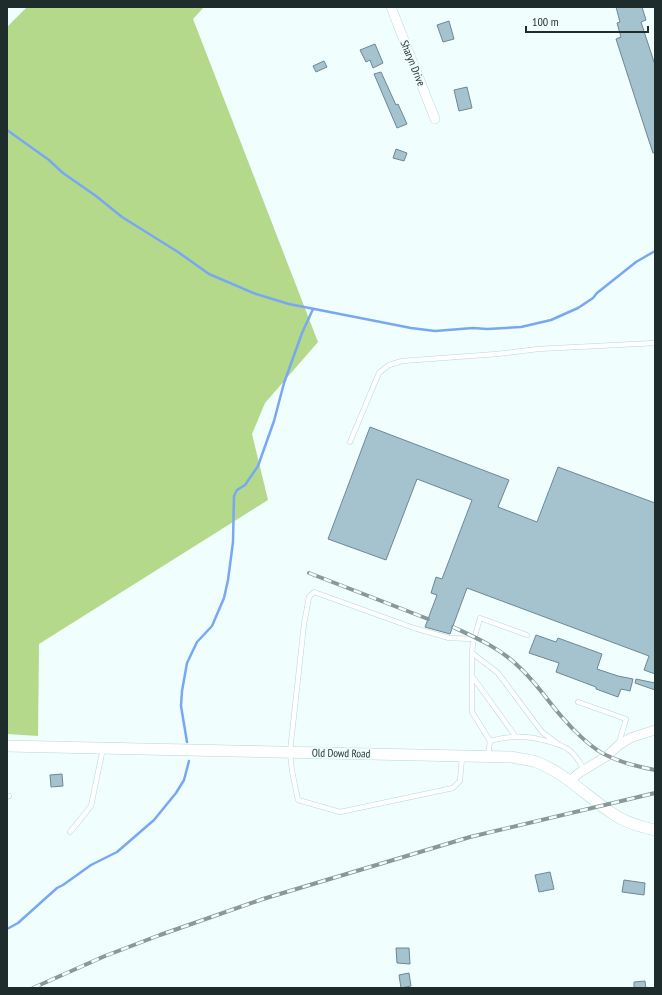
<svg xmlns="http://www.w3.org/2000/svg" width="662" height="995" viewBox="0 0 662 995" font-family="'PT Sans Narrow',sans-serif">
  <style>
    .green { fill: #b4d98b }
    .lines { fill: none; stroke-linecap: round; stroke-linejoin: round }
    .stream { stroke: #78a8f2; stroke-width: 2.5 }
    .building { fill: #a5c2cf; stroke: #6d8894 }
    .service-casing { stroke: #b6d8d6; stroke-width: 5.5 }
    .minor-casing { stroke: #b6d8d6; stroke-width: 10 }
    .tertiary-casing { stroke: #b6d8d6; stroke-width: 12 }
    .service { stroke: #fff; stroke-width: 4.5 }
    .minor { stroke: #fff; stroke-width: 9 }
    .tertiary { stroke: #fff; stroke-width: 11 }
    .rail-casing { stroke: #8b9898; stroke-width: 4 }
    .rail { stroke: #f0fefd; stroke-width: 2.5; stroke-dasharray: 8; stroke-linecap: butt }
    .labels { text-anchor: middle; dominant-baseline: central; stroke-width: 3.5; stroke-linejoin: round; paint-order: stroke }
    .street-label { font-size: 11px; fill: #1f2c2c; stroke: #f0fefd }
  </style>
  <rect width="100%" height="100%" fill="#f0fefd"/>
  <!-- green -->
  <polygon class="green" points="27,7 204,7 193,19 318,342 265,403 252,434 268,500 39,644 38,736 7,734 7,27"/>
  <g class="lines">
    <!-- stream -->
    <g class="stream">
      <polyline points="7,130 49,160 63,173 96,196 122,217 178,252 209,274 256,294 289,304 411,328 435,331 473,328 487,329 521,327 551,320 578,308 593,298 597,293 636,262 655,251"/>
      <polyline points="187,742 181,706 182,691 187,663 197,642 212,626 224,598 228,580 233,542 234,496 237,490 245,485 258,466 274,421 284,383 302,333 313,309"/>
      <polyline points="7,929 18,923 57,888 63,885 91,865 117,852 154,820 176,793 184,780 189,761"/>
    </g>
  </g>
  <!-- building -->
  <g class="building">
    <polygon points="616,7 642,7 646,20 641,22 655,65 655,153 653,153 649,141 616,39 621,37 617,23 620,22"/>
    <polygon points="449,21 454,39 443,42 437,25"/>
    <polygon points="375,44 383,63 373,68 370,60 366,62 360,50"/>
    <polygon points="324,61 327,67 316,72 313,66"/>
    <polygon points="381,72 396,105 398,104 407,124 397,128 374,74"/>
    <polygon points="467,87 472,108 459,111 454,90"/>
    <polygon points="396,149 407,153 404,161 393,158"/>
    <polygon points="370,427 509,480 498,507 537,522 558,467 655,503 655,674 644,670 649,656 467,588 450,634 425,627 437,595 431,593 436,577 442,579 472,500 417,479 386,560 328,539"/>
    <polygon points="536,635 556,642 558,638 602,654 597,669 618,676 633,679 630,691 621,689 618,697 596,689 596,687 556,672 559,663 529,653"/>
    <polygon points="636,679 655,683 655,690 635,683"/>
    <polygon points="62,774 63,786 51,787 50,775"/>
    <polygon points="550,872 554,889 539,892 535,875"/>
    <polygon points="624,880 645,883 644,895 622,892"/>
    <polygon points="396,948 409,948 410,964 397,963"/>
    <polygon points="409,973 411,986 401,988 399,975"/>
    <polygon points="645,981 646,988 634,988 634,982"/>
  </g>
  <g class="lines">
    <defs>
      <g id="service">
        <polyline points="350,442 379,373 389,365 402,361 497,354 538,349 655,343"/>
        <polyline points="472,653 473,643 480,618 527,635"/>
        <polyline points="472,676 516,737"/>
        <polyline points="578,702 626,719 619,743"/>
        <polyline points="490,741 472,712 472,653 498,673 542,732 558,744"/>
        <path d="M 488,755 L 490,741 C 498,739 506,737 515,737 C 528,736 559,742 569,750 C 576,755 580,763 584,770"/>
        <polyline points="462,757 460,781 453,788 340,812 298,800 292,771 290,752 304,624 309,597 314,592 414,628 449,638 474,639"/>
        <polyline points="7,797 9,796"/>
        <polyline points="70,832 91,806 103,748"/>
      </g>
      <g id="minor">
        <polyline points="391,7 435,119"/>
        <polyline points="570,781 579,773 607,756 619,745 630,738 655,730"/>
      </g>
      <path id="tertiary" d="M 7,746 L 512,757 C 519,759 528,759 536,762 C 566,773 588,798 615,815 C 626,823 642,827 655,830"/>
    </defs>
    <!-- service casing -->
    <use href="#service" class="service-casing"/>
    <!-- minor casing -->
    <use href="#minor" class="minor-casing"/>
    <!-- tertiary casing -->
    <use href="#tertiary" class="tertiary-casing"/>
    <!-- service -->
    <use href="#service" class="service"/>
    <!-- minor -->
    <use href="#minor" class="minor"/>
    <!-- tertiary -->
    <use href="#tertiary" class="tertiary"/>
    <defs>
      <g id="rail">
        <polyline points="309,573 428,619"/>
        <path d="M 453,627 C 476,638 500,648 518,666 C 535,681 547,700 562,717 C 573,730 593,750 608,756 C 623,763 639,767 655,770"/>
        <polyline points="33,988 105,956 160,935 263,899 470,837 655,793"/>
      </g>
    </defs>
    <!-- rail casing -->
    <use href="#rail" class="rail-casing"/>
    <!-- rail -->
    <use href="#rail" class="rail"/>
  </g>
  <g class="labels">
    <!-- street labels -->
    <g class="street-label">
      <text transform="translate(413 63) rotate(68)">Sharyn Drive</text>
      <text transform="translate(341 753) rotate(1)">Old Dowd Road</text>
    </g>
  </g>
  <!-- border -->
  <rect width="662" height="995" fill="none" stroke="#1f2c2c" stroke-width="16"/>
  <!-- scale -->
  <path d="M526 26v6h122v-6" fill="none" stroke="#1f2c2c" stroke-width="2"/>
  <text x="532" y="26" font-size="12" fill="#1f2c2c" stroke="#f0fefd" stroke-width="3" paint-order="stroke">100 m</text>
</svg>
